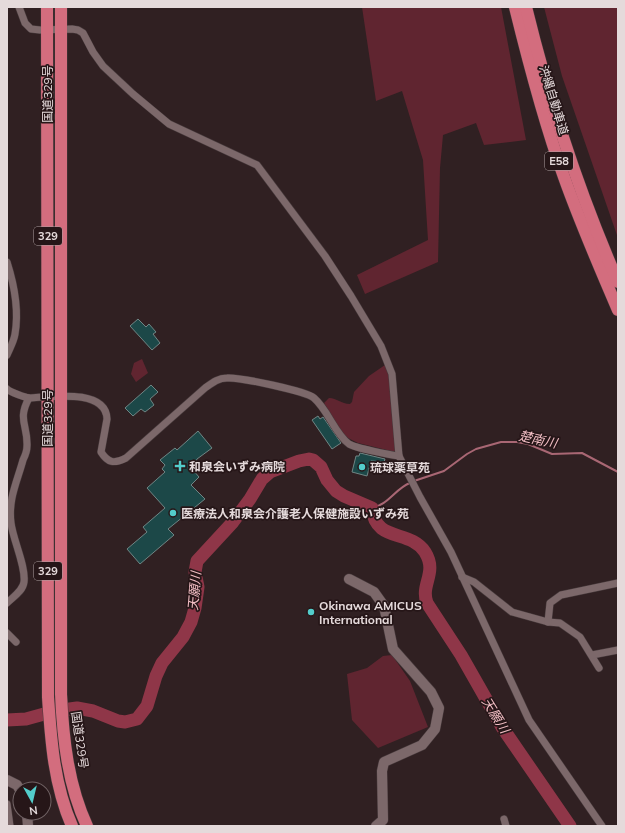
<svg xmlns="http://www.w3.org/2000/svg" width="625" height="833" viewBox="0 0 625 833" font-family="Mulish,'Noto Sans JP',sans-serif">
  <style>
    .green { fill: #602530 }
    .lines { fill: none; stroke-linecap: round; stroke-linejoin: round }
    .stream { stroke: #a96774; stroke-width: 2 }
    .river { stroke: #8f3648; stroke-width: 13 }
    .building { fill: #1c4848; stroke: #6f8584 }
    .street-casing { stroke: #483b3d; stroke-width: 8 }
    .secondary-casing { stroke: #483b3d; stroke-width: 11 }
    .highway-casing { stroke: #483b3d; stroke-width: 13 }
    .street { stroke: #7c686a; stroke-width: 7 }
    .secondary { stroke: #7c686a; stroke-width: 10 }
    .highway { stroke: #d36d7e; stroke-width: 12 }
    .poi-dot { fill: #53cdcb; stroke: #261618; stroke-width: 1.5 }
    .labels { text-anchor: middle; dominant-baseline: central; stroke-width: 3.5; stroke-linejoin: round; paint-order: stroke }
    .shield { fill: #261618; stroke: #ac9fa0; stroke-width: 1 }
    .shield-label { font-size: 11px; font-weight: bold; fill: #e5dadb }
    .street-label { font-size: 12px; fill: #e5dadb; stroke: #261618 }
    .poi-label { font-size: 12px; font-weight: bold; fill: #e5dadb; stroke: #261618; text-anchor: start }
    .water-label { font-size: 13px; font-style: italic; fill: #f4c0c6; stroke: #261618 }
  </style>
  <rect width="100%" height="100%" fill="#302022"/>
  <!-- green -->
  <g class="green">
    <polygon points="362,7 501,7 526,140 484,145 476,123 443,135 440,168 438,262 365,294 357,275 428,240 423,160 402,91 376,101"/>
    <polygon points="544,7 618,7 618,238 562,76"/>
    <polygon points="142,359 148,373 136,382 131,374 134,363"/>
    <path d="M 385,365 L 389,376 L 398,448 L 395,452 L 358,443 L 348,438 L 343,434 L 324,403 L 329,398 C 337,398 341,404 350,404 L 352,402 L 354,392 L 369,376 Z"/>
    <polygon points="392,655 410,681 428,727 378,748 352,720 347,674 367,668 383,656"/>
  </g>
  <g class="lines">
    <!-- stream -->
    <g class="stream">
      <polyline points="414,481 444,471 467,454 476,449 501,442 517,442 528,444 552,454 582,453 618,472"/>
      <path d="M 372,508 C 388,505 396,488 410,483"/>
    </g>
    <!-- river -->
    <path class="river" d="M 7,720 L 26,719 L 55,711 L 77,708 L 93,711 L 118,721 L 125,722 L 137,719 L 147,706 L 156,676 L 162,663 L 183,637 L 191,622 L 195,608 L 198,587 L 195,572 L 197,561 L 233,522 L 250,499 L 262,479 L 270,472 L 299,461 L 309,459 L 313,460 L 321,467 L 327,480 L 336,491 L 344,496 L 372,508 C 375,543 410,529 425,552 C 438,573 420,584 427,603 L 461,655 L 502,727 L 570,826"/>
  </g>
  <!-- building -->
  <g class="building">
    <polygon points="138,319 146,327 149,324 156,332 153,334 160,343 152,350 130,326"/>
    <polygon points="151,385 158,392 150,399 154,405 145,412 141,409 133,416 125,408"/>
    <polygon points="318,416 320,419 323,417 341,443 332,449 312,420"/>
    <polygon points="198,431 212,448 197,459 194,464 197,467 193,470 199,477 191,485 205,499 168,529 174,535 140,564 127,549 147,532 143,527 165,508 147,488 165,472 162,469 165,465 160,460 175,448 177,450"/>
    <polygon points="360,453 385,459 384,462 371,461 367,476 352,472 356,456 359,456"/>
  </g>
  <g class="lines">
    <defs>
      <g id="street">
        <polyline points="19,7 25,23 31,29 40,30 72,29 78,30 83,33 93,52 103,66 133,94 169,124 257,165 325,256 351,296 381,346 392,374 399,456 420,497 451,552 529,720 602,826"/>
        <path d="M 7,262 C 14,284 19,311 15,334 C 14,341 10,348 7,355"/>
        <path d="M 7,389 C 10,392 26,398 30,398 C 50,397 106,388 107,419 L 101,452 C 108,463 114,464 126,458 L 205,388 C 212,383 218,378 227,378 C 239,377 306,391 314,398 C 328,410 335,434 349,444 C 355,448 391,455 399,456"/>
        <polyline points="462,577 474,582 512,612 548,622 560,623 580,637 599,668"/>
        <path d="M 7,603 C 13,597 23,591 24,582 C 26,566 13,540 11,523 C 8,499 17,482 23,460 C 25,456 27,450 27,446 C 28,425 17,420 29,398"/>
        <polyline points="548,622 550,603 561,595 618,583"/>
        <polyline points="7,633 16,642"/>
        <polyline points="592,655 618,650"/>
        <polyline points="7,804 10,826"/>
        <polyline points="504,819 506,826"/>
      </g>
      <g id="secondary">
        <polyline points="349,579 374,592 384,606 393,649 431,692 439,708 435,729 422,745 384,762 382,771 383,820 376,826"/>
        <polyline points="7,780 17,785 20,790"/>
        <polyline points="27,813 28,826"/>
      </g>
      <g id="highway">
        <path d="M 47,7 L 48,697 C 51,741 54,785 72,826"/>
        <path d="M 61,7 L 61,694 C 63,739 68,785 87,826"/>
        <path d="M 515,7 C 529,64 544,122 564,177 C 580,222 599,266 618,310"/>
        <path d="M 526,7 C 549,101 579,193 618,282"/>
      </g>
    </defs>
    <!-- street casing -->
    <use href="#street" class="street-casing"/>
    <!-- secondary casing -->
    <use href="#secondary" class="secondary-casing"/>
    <!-- highway casing -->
    <use href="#highway" class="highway-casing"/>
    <!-- street -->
    <use href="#street" class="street"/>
    <!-- secondary -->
    <use href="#secondary" class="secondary"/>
    <!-- highway -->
    <use href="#highway" class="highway"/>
  </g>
  <!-- markers -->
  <g class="poi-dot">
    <path d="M178 460h4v4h4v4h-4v4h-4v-4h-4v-4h4z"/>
    <circle cx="362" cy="467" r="4"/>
    <circle cx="173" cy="513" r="4"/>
    <circle cx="311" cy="612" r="4"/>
  </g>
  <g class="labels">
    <!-- shield labels -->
    <g class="shield">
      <rect x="545" y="152" width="28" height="18" rx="3"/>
      <rect x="34" y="227" width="28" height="18" rx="3"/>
      <rect x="34" y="562" width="28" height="18" rx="3"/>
    </g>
    <g class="shield-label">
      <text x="559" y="161">E58</text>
      <text x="48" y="236">329</text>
      <text x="48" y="571">329</text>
    </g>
    <!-- street labels -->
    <g class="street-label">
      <text transform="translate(47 94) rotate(-90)">国道329号</text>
      <text transform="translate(554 100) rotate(73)">沖縄自動車道</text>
      <text transform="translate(47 418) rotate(-90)">国道329号</text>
      <text transform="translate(80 740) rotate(82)">国道329号</text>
    </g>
    <!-- poi labels -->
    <g class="poi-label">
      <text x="189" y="466">和泉会いずみ病院</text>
      <text x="370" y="467">琉球薬草苑</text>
      <text x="181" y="513">医療法人和泉会介護老人保健施設いずみ苑</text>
      <text x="319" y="605">Okinawa AMICUS<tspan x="319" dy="14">International</tspan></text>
    </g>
    <!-- water labels -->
    <g class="water-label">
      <text transform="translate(538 439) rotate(12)">楚南川</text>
      <text transform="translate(194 591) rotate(-85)">天願川</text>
      <text transform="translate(496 715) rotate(58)">天願川</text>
    </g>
  </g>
  <!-- border -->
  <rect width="625" height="833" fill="none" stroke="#e5dadb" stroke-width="16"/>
  <!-- north arrow -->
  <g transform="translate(32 801) rotate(172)"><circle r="19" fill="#261618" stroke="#726466"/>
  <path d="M0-3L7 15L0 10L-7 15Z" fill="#53cdcb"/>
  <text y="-6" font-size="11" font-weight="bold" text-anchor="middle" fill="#e5dadb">N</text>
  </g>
</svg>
